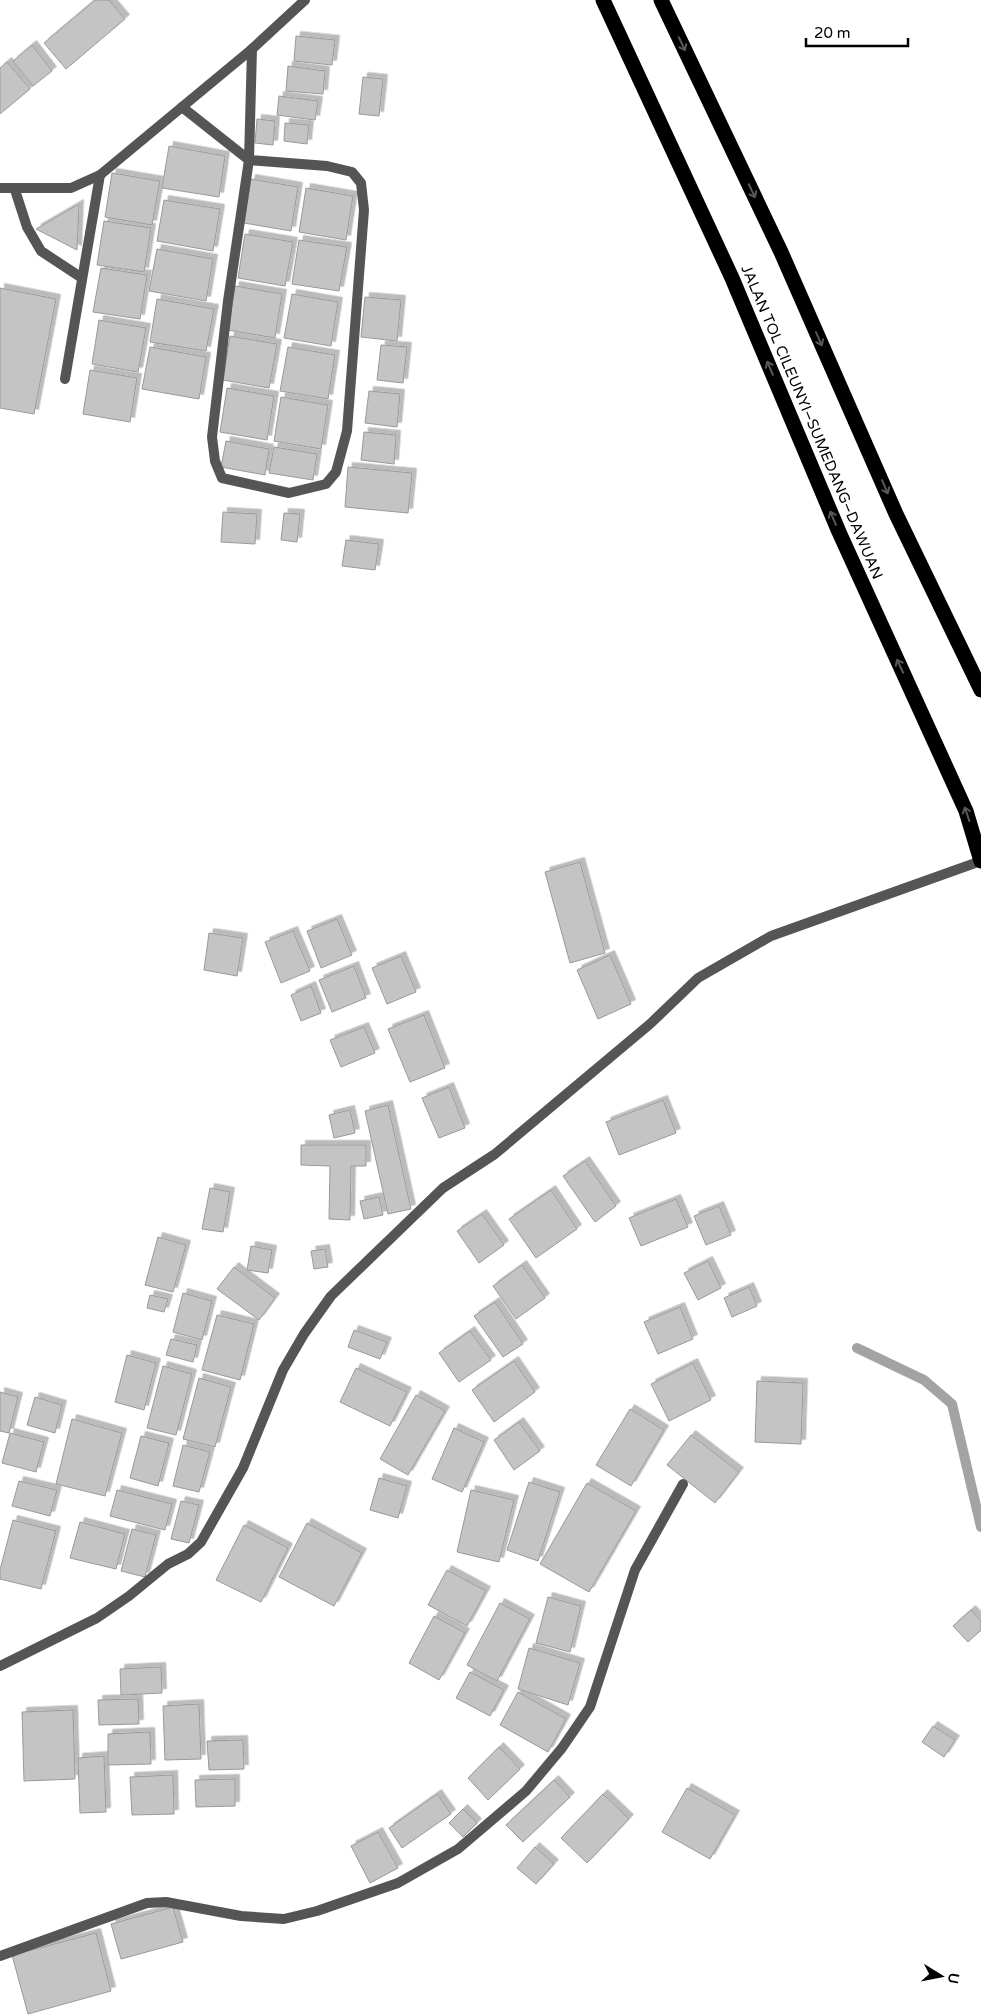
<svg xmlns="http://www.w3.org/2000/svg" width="981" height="2016" viewBox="0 0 981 2016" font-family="'Varela Round',sans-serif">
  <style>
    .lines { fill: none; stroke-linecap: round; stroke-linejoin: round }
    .stream { stroke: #a3a3a3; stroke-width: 10 }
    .building { fill: #c4c4c4; stroke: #999; filter: url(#shadow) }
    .minor { stroke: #555; stroke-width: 10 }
    .motorway { stroke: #000; stroke-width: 15 }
    .oneway { stroke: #595959 }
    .labels { text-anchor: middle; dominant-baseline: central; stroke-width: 4; stroke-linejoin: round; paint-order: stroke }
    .street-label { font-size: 15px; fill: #000; stroke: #fff }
  </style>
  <defs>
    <filter id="shadow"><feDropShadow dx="4.5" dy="-4.5" stdDeviation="0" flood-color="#0004"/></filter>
  </defs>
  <rect width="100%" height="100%" fill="#fff"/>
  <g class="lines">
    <!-- stream -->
    <polyline class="stream" points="857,1348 924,1380 952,1404 981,1527"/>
  </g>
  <!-- building -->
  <g class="building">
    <polygon points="95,0 109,0 125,19 66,69 44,43"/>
    <polygon points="296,36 335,40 332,65 294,61"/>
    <polygon points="32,45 52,71 33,86 13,61"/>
    <polygon points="7,62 30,89 0,114 0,68"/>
    <polygon points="288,66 325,71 323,94 286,91"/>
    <polygon points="363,77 383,79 379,116 359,114"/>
    <polygon points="279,96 318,101 315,120 277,115"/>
    <polygon points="257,119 275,121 273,145 255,143"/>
    <polygon points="285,123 309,125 307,144 284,141"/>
    <polygon points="169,146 225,156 219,197 162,188"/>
    <polygon points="112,173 160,181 152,225 105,217"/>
    <polygon points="251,179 298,187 291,231 244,223"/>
    <polygon points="306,188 353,196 346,240 299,232"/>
    <polygon points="164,200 220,209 213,251 157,241"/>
    <polygon points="79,204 77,250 36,229"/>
    <polygon points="104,221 151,228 144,272 97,265"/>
    <polygon points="245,234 293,242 285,286 238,278"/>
    <polygon points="299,240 347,247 339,291 292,284"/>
    <polygon points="157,249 213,259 206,301 149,291"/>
    <polygon points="101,268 147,275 140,319 93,312"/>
    <polygon points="235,286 282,294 275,338 228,330"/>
    <polygon points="0,288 56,299 34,414 0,408"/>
    <polygon points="292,294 338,302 331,346 284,338"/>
    <polygon points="365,297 401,300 397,341 361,337"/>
    <polygon points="157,299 214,309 206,351 150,342"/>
    <polygon points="99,320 146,328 138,372 92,364"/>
    <polygon points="230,336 277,344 269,388 223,380"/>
    <polygon points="381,345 407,347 403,383 377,380"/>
    <polygon points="150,347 206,357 199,399 142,389"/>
    <polygon points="288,347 335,355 328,399 280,391"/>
    <polygon points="90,370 137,378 130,422 83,414"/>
    <polygon points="227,388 274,396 267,440 220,432"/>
    <polygon points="369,391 400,394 397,427 365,423"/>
    <polygon points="281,397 328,405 321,449 274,441"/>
    <polygon points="364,432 396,435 394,464 361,460"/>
    <polygon points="226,441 269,449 265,475 221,467"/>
    <polygon points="274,447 317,454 313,480 269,473"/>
    <polygon points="348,467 412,473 408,513 345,507"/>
    <polygon points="223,512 257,514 255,544 221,542"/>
    <polygon points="284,513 300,514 297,542 281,540"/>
    <polygon points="346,540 379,544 375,570 342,566"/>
    <polygon points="580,862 605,953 570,963 545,872"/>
    <polygon points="337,919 352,955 321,968 307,931"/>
    <polygon points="293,931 310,971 281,983 265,942"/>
    <polygon points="209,933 243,938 237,976 204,970"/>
    <polygon points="610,955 631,1004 598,1019 577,970"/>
    <polygon points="401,956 416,992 387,1004 372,968"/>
    <polygon points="354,966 366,998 332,1012 319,980"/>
    <polygon points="311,986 321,1013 301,1021 291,995"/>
    <polygon points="424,1015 445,1068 410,1082 388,1029"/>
    <polygon points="364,1027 375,1053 341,1067 330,1040"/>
    <polygon points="449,1087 465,1128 439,1138 422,1098"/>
    <polygon points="663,1100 676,1133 619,1155 606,1122"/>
    <polygon points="388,1105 411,1209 388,1214 365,1111"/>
    <polygon points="350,1110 355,1133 334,1138 329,1115"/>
    <polygon points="301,1145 366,1145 366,1166 351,1166 350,1220 329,1219 330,1166 301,1165"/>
    <polygon points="585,1161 616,1206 595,1222 563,1176"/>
    <polygon points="210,1188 230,1192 223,1232 202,1229"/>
    <polygon points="551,1190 577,1229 536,1258 509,1219"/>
    <polygon points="379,1197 383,1215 364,1219 360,1201"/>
    <polygon points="676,1199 688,1227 641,1246 629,1218"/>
    <polygon points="719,1206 731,1235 706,1245 694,1216"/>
    <polygon points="482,1214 504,1245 479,1263 457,1231"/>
    <polygon points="158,1237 186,1245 173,1292 145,1285"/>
    <polygon points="251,1246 272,1250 268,1273 247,1270"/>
    <polygon points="325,1249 328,1267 314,1269 311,1251"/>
    <polygon points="708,1261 721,1288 698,1300 684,1273"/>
    <polygon points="522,1265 545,1298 516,1319 493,1286"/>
    <polygon points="234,1267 275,1298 259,1320 217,1289"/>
    <polygon points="749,1287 757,1306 732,1317 724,1298"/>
    <polygon points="183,1293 212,1301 202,1340 173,1332"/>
    <polygon points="150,1295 168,1299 164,1312 147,1308"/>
    <polygon points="495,1302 523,1344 503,1357 474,1316"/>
    <polygon points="680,1307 693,1339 658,1354 644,1322"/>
    <polygon points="217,1315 254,1324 240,1380 202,1370"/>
    <polygon points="354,1330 387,1342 380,1359 348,1347"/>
    <polygon points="470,1331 491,1360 459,1382 439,1353"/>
    <polygon points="171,1339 197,1345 193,1362 166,1355"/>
    <polygon points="127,1355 156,1363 144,1410 115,1402"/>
    <polygon points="514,1361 535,1392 494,1422 472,1390"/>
    <polygon points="693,1363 711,1400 669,1421 651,1384"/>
    <polygon points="163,1366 192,1374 176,1435 147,1428"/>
    <polygon points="356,1368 407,1392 390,1426 340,1402"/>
    <polygon points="199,1378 231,1387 215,1447 183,1439"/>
    <polygon points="757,1381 803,1383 801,1444 755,1442"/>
    <polygon points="0,1392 18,1397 9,1433 0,1431"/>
    <polygon points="416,1395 445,1411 408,1475 380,1459"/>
    <polygon points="35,1397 62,1405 55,1433 27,1425"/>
    <polygon points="630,1409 664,1430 631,1486 596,1465"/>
    <polygon points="72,1419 122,1433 105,1496 56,1484"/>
    <polygon points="519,1422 540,1451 514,1470 494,1440"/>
    <polygon points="454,1428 484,1442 462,1492 432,1479"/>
    <polygon points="10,1433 44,1442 36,1472 2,1463"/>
    <polygon points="691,1435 739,1472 715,1503 667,1465"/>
    <polygon points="141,1436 169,1443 158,1486 130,1478"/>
    <polygon points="183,1445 210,1452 199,1492 173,1486"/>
    <polygon points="379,1478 407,1486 398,1518 370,1510"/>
    <polygon points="19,1481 57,1490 50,1516 12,1506"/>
    <polygon points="529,1482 560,1492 538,1561 507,1550"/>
    <polygon points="587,1483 636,1511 589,1592 540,1564"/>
    <polygon points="117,1490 172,1504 165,1530 110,1516"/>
    <polygon points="471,1490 514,1500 499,1562 457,1552"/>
    <polygon points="181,1501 199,1505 189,1543 171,1539"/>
    <polygon points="13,1520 56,1531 41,1589 0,1579 0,1570"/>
    <polygon points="80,1522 125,1534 116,1569 70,1558"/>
    <polygon points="307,1523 362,1553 334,1606 279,1577"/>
    <polygon points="244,1525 288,1548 261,1602 216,1580"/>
    <polygon points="132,1529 156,1535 145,1577 121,1571"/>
    <polygon points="447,1570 486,1591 467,1626 428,1605"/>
    <polygon points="548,1597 581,1606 570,1652 536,1643"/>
    <polygon points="500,1603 530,1619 497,1681 467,1665"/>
    <polygon points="971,1610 981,1621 981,1630 968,1642 953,1626"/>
    <polygon points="434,1616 465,1633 439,1680 409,1663"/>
    <polygon points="529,1648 580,1663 568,1705 518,1689"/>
    <polygon points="161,1667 162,1693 121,1695 120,1669"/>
    <polygon points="470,1672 504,1690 490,1716 456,1698"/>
    <polygon points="518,1692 566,1719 548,1752 500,1725"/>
    <polygon points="138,1699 139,1724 99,1725 98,1700"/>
    <polygon points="199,1704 201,1759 165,1760 163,1706"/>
    <polygon points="73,1710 75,1779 24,1781 22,1712"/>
    <polygon points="933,1726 955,1740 944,1757 922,1742"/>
    <polygon points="150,1732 151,1764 108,1765 108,1734"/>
    <polygon points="243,1740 244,1769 209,1770 207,1741"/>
    <polygon points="499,1747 520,1769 488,1800 468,1778"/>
    <polygon points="104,1756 106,1812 80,1813 78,1758"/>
    <polygon points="173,1775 174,1814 132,1815 130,1777"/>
    <polygon points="235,1779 235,1806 196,1807 195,1780"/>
    <polygon points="554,1780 570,1797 523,1842 506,1825"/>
    <polygon points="687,1788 735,1815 710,1859 662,1832"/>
    <polygon points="437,1794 451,1814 402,1848 389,1828"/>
    <polygon points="603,1794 629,1819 587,1863 561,1838"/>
    <polygon points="463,1809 477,1823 463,1837 449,1823"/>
    <polygon points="378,1832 398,1868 370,1883 351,1846"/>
    <polygon points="535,1847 554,1864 536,1884 517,1868"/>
    <polygon points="173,1907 183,1942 121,1959 111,1924"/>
    <polygon points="96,1933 111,1991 28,2014 12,1955"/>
  </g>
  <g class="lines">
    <!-- minor -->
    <g class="minor">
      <polyline points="182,107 249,160 327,166 352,172 361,183 364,210 347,431 336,472 326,484 289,493 222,478 215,461 212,437 228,301 249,160 252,49"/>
      <polyline points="0,188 71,188 100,175 252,49 305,0"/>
      <polyline points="15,190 27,227 41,251 82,278"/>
      <polyline points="65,379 100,175"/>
      <polyline points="0,1666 97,1618 129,1596 168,1564 188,1554 201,1542 243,1468 283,1370 304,1334 331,1296 443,1188 495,1154 650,1024 698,978 771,936 981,861"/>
      <polyline points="0,1956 147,1903 166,1902 241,1916 284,1919 317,1911 398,1883 458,1849 526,1791 562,1748 590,1707 635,1570 683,1484"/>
    </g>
    <!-- motorway -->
    <g class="motorway">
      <polyline points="603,0 732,278 839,532 966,811 981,861"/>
      <polyline points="661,0 781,252 896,514 981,690"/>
    </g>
  </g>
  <!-- one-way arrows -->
  <defs><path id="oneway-shaft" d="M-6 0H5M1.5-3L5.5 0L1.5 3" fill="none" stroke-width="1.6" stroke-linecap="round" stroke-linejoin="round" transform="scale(1.25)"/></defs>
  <g class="oneway">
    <use href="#oneway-shaft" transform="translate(682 44) rotate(65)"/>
    <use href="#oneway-shaft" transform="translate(752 191) rotate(65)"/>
    <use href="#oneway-shaft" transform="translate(819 339) rotate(66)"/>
    <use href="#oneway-shaft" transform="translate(770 368) rotate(-113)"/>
    <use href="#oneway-shaft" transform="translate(885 487) rotate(66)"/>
    <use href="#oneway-shaft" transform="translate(833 518) rotate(-113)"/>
    <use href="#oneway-shaft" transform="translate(900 666) rotate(-115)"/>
    <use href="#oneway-shaft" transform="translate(967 814) rotate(-109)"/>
  </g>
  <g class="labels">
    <!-- street labels -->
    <g class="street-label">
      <text transform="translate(812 422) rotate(67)">JALAN TOL CILEUNYI–SUMEDANG–DAWUAN</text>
    </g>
  </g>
  <!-- north arrow -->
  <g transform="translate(941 1976) rotate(100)" stroke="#ffffff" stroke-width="4" paint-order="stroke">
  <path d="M0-4L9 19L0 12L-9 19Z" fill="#000000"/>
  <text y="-8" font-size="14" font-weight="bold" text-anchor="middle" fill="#000000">U</text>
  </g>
  <!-- scale -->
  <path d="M806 38v8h102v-8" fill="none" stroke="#000000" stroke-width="2.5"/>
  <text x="814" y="38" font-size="15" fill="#000000" stroke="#ffffff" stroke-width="4" paint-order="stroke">20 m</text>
</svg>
